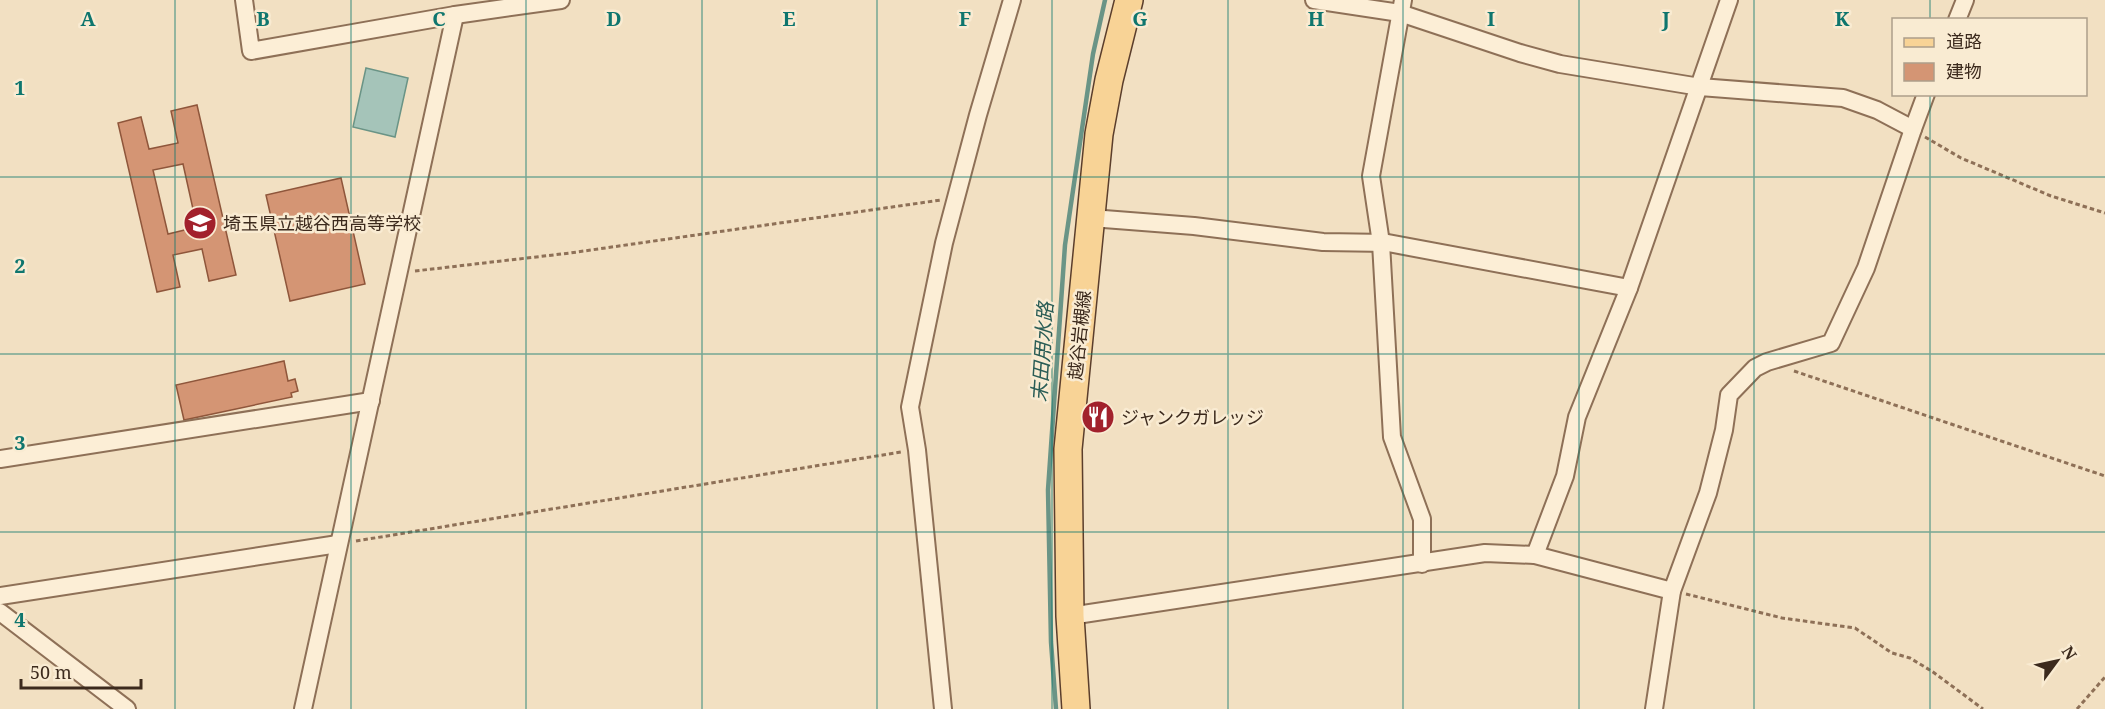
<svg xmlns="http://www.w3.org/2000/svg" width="2105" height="709" viewBox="0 0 2105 709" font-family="'Noto Serif','Noto Sans JP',serif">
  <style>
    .water { fill: #a5c4b9; stroke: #6a9486; stroke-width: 1.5 }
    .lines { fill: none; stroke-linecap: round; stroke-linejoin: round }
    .stream { stroke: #6a9486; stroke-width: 4.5 }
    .building { fill: #d49574; stroke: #8f563b; stroke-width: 1.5; fill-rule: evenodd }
    .street-casing { stroke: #8e7057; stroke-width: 20 }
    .primary-casing { stroke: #5b3e2c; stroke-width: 30 }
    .path { stroke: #8e7057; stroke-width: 3; stroke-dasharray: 4.5 3; stroke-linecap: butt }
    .street { stroke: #fceed6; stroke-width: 16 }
    .primary { stroke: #f8d396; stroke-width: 27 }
    .grid { fill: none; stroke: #0f766e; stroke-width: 1.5; stroke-opacity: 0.55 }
    .labels { text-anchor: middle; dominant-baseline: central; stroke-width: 5; stroke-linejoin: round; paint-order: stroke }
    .poi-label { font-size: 18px; fill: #3c2a1d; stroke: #f9ebd2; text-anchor: start }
    .street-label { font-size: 18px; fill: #3c2a1d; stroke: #f9ebd2 }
    .water-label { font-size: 20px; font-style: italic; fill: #2b5d56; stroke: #f9ebd2 }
    .grid-label { font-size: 20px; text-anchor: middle; font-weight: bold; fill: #0f766e; stroke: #f9ebd2; stroke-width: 5; stroke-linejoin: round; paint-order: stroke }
  </style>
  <rect width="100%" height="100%" fill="#f2e0c2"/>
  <!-- water -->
  <polygon class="water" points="366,68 408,78 395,137 353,127"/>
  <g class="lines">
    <!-- stream -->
    <polyline class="stream" points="1056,709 1051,642 1048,490 1065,245 1093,54 1105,0"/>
  </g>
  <!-- building -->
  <g class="building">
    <path d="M 197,105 L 236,275 L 209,281 L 202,249 L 173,255 L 180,287 L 157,292 L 118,123 L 141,117 L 149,149 L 178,143 L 171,111 ZM 183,164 L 197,227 L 168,234 L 153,170 Z"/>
    <polygon points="341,178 365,284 290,301 266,195"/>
    <polygon points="284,361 288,381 295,379 298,391 291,393 292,397 184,420 176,385"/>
  </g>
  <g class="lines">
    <defs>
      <g id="street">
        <polyline points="244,0 251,51 455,15 561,0"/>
        <polyline points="1314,0 1400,13 1520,53 1560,64 1700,87 1843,98 1877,110 1913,129"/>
        <polyline points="1403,0 1371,176 1381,243 1392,437 1422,519 1422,564"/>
        <polyline points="1957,20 1965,0"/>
        <polyline points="1091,218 1194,226 1323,242 1388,243 1629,288"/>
        <polyline points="0,459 371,401"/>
        <polyline points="1535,555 1565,476 1577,417 1629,288 1729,0"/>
        <polyline points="0,596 338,544"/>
        <polyline points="0,612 127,709"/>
        <polyline points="1070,616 1485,553 1535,555 1672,591"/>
        <polyline points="303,709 455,15"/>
        <polyline points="943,709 917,450 910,407 944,243 978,115 1012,0"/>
        <polyline points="1654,709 1672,591 1708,493 1724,430 1729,395 1755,368 1767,362 1831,343 1866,268 1913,129 1926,94"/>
      </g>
      <polyline id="primary" points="1076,709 1070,616 1068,449 1099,134 1109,80 1129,0"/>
    </defs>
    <!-- street casing -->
    <use href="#street" class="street-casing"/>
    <!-- primary casing -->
    <use href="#primary" class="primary-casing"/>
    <!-- path -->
    <g class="path">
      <polyline points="1925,137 1961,158 2051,196 2105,213"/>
      <polyline points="415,271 570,253 941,200"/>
      <polyline points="1794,371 2105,476"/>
      <polyline points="356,541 901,452"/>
      <polyline points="1686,594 1782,618 1855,628 1892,653 1910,658 1933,672 1983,709"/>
      <polyline points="2077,709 2105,677"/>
    </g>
    <!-- street -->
    <use href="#street" class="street"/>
    <!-- primary -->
    <use href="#primary" class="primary"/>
  </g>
  <!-- grid -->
  <path class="grid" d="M 175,0 L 175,709M 351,0 L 351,709M 526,0 L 526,709M 702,0 L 702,709M 877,0 L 877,709M 1052,0 L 1052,709M 1228,0 L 1228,709M 1403,0 L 1403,709M 1579,0 L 1579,709M 1754,0 L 1754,709M 1930,0 L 1930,20M 1930,94 L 1930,709M 0,177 L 2105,177M 0,354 L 2105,354M 0,532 L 2105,532"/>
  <!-- icons -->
  <defs>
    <symbol id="school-disc" viewBox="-11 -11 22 22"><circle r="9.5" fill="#a2212c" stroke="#f9ebd2"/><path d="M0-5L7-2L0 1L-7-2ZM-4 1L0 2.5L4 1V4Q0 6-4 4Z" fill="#fff"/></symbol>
    <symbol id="restaurant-disc" viewBox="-11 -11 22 22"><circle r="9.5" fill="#a2212c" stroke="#f9ebd2"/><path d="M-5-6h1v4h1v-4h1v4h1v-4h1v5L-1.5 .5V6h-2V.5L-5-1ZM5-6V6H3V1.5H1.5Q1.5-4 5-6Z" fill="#fff"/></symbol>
  </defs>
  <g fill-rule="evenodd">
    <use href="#school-disc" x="181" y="204" width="38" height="38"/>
    <use href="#restaurant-disc" x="1079" y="398" width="38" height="38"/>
  </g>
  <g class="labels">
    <!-- poi labels -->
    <g class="poi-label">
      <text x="223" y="223">埼玉県立越谷西高等学校</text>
      <text x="1121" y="417">ジャンクガレッジ</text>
    </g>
    <!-- street labels -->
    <g class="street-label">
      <text transform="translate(1079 335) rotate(-84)">越谷岩槻線</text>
    </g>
    <!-- water labels -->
    <g class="water-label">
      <text transform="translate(1042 352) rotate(-86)">末田用水路</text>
    </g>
  </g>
  <g class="grid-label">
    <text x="88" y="26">A</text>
    <text x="263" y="26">B</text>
    <text x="439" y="26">C</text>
    <text x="614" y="26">D</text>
    <text x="789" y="26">E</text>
    <text x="965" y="26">F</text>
    <text x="1140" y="26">G</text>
    <text x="1316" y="26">H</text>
    <text x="1491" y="26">I</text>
    <text x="1666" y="26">J</text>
    <text x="1842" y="26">K</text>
    <text x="20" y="95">1</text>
    <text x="20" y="273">2</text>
    <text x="20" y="450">3</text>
    <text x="20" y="627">4</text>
  </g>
  <!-- legend -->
  <rect x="1892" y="18" width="195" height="78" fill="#f9ebd2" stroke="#ad9e8a" stroke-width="1.5"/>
  <rect x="1904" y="38" width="30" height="9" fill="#f8d396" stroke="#ad9e8a" stroke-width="1.5"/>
  <text x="1946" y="48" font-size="18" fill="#3c2a1d">道路</text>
  <rect x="1904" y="63" width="30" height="18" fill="#d49574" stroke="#ad9e8a" stroke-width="1.5"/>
  <text x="1946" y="78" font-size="18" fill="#3c2a1d">建物</text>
  <!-- north arrow -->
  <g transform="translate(2057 661) rotate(57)" stroke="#f9ebd2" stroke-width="4.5" paint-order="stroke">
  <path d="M0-4.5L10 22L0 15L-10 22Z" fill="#3c2a1d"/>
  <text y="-9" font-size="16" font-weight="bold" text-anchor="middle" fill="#3c2a1d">N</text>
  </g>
  <!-- scale -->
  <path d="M21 679v9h120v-9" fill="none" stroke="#3c2a1d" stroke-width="3"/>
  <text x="30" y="679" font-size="18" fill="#3c2a1d" stroke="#f9ebd2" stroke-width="4.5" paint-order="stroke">50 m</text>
</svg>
